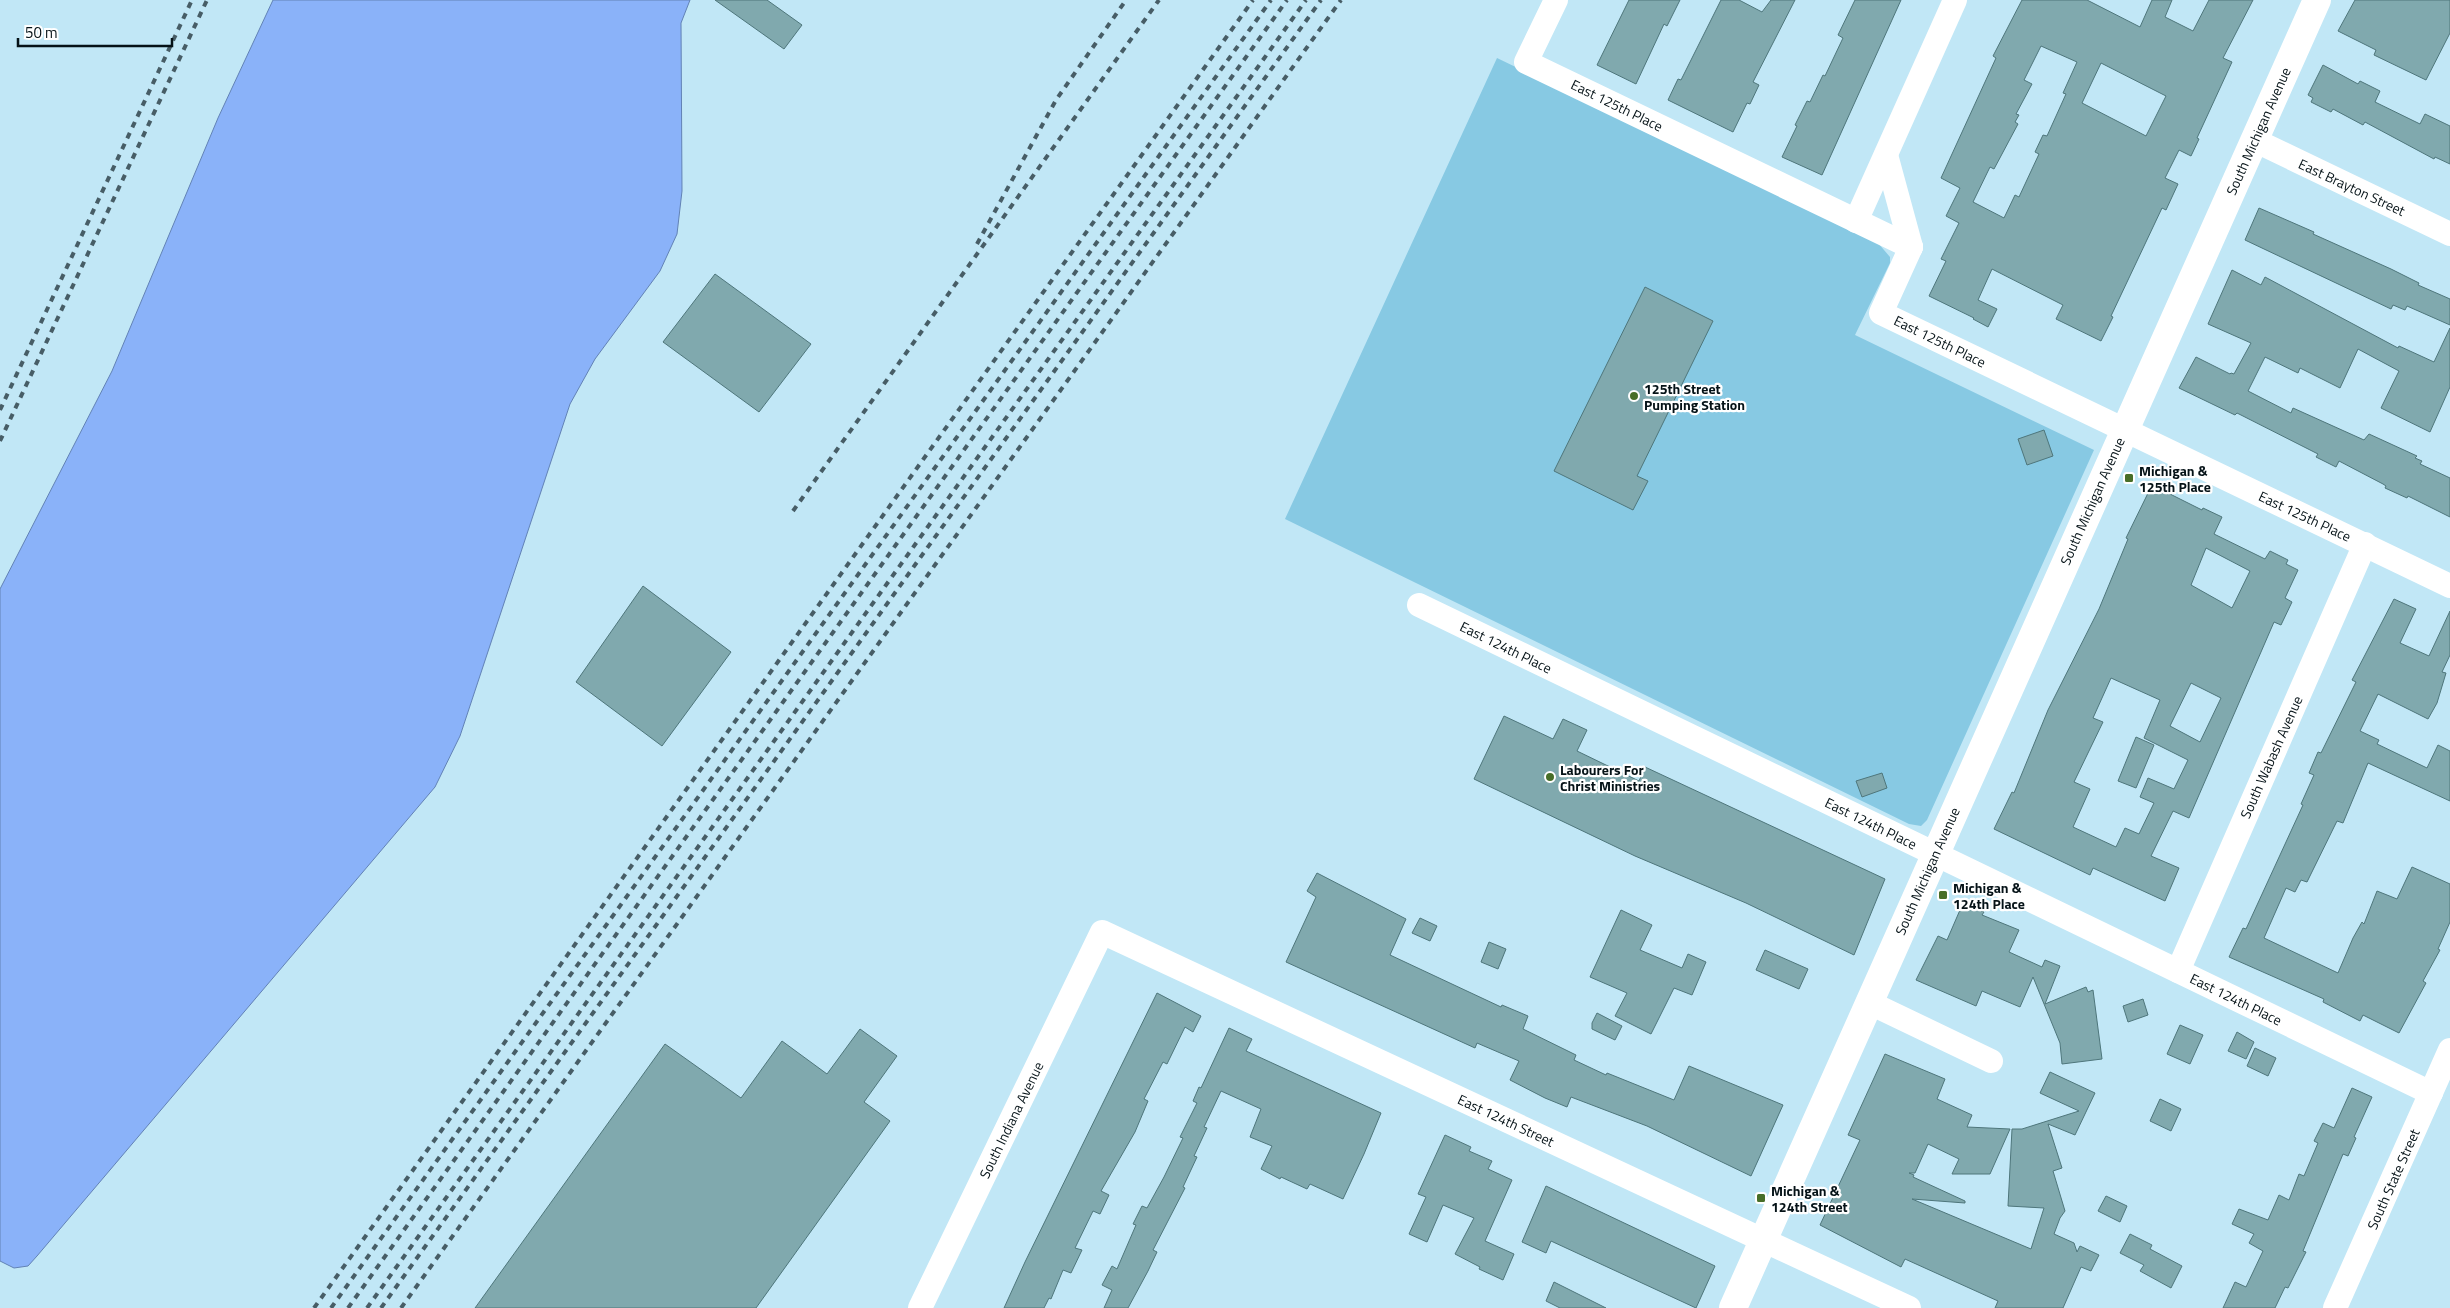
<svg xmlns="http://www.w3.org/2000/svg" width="2450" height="1308" viewBox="0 0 2450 1308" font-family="'Titillium Web',sans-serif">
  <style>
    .green { fill: #87c9e3 }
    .water { fill: #8ab2f9; stroke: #6282b5 }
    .building { fill: #80a9ae; stroke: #4e767b; fill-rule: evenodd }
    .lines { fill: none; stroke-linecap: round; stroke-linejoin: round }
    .minor { stroke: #fff; stroke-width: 24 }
    .major { stroke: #fff; stroke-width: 28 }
    .rail { stroke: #475d66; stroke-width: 4; stroke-dasharray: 6 6; stroke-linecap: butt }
    .poi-dot { fill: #486e28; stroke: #fff; stroke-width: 2 }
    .labels { text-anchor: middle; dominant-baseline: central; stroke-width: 4.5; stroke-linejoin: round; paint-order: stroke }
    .street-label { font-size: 14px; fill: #051217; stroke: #fff }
    .poi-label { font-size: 14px; font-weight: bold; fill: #051217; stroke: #fff; text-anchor: start }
  </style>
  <rect width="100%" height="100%" fill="#c1e7f6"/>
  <!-- green -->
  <polygon class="green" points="1497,58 1878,243 1890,257 1890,263 1855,335 2094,450 1927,820 1921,826 1909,824 1285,519"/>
  <!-- water -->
  <polygon class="water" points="273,0 690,0 681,23 682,191 677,234 660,271 595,359 570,404 460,736 435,787 37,1256 28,1266 14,1268 0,1261 0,589 112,371 218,118"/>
  <!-- building -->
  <g class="building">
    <polygon points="715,0 767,0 802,25 784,49"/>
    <polygon points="1629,0 1680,0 1667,26 1664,24 1636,84 1597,65"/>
    <polygon points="1721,0 1739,0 1762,12 1771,0 1795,0 1753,82 1759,85 1750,104 1747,103 1733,132 1668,100 1678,79 1681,80"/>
    <polygon points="1855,0 1901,0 1822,175 1782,157 1797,126 1795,125 1807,101 1810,102 1823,75 1825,76 1843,38 1838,35"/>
    <path d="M 2022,0 L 2087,0 L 2140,27 L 2152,0 L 2172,0 L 2165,17 L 2193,31 L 2209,0 L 2253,0 L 2223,58 L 2232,62 L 2197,138 L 2199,139 L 2191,156 L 2179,150 L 2165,178 L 2178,184 L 2166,210 L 2162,208 L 2111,316 L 2113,317 L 2101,341 L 2056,319 L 2063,305 L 1992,269 L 1978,300 L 1997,309 L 1988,327 L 1973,319 L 1974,318 L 1929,296 L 1946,261 L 1941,259 L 1959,223 L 1946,216 L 1960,188 L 1941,178 L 1996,58 L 1993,56 ZM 2041,46 L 2077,62 L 2063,93 L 2066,94 L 2047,136 L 2043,135 L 2035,152 L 2039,154 L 2019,197 L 2015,195 L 2004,218 L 1973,202 L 1990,167 L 1994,169 L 2018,124 L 2015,122 L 2019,115 L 2016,114 L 2032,84 L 2024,80 ZM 2101,63 L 2166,96 L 2146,136 L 2082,103 Z"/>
    <polygon points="2355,0 2450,0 2450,33 2426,80 2374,55 2376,50 2338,31"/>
    <polygon points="2323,65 2358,84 2360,81 2380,91 2375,102 2420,124 2425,114 2450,126 2450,164 2435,157 2434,159 2365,122 2363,125 2333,109 2331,112 2311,102 2313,98 2308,95"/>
    <polygon points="2259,208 2314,232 2313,234 2391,269 2419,283 2418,285 2450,299 2450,325 2407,306 2405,310 2393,305 2391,309 2245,240"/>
    <polygon points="2232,270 2261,285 2265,277 2398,348 2399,346 2434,362 2450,328 2450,387 2430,432 2381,408 2399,371 2358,349 2340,388 2300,368 2298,373 2265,357 2248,391 2291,413 2293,408 2364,440 2369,434 2417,456 2415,458 2422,461 2420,464 2450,478 2450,517 2408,496 2407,498 2385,488 2386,486 2383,484 2339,461 2336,467 2316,457 2318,454 2237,413 2235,415 2179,388 2196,357 2230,374 2231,373 2234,374 2251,343 2208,324"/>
    <polygon points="715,274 811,344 759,412 663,342"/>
    <polygon points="1645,287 1713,321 1637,476 1648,481 1633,510 1554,471"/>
    <polygon points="2044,430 2053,456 2027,465 2018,439"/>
    <path d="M 2152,485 L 2202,510 L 2203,508 L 2222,517 L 2214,534 L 2265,559 L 2270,551 L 2288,560 L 2286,564 L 2298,570 L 2285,598 L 2292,602 L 2281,625 L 2274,622 L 2189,818 L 2173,811 L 2151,856 L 2179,868 L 2165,901 L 2093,868 L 2090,875 L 1994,829 L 2012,792 L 2014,793 L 2048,710 L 2099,609 L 2128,539 L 2126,538 ZM 2206,548 L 2250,571 L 2232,608 L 2191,585 ZM 2111,678 L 2160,700 L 2144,738 L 2188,760 L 2174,789 L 2148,778 L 2140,797 L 2154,803 L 2139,834 L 2125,828 L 2116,847 L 2073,827 L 2090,789 L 2074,782 L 2103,722 L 2093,718 ZM 2191,683 L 2221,698 L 2200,742 L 2170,726 Z"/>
    <polygon points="643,586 731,652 662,746 576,682"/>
    <polygon points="2394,599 2416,609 2400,643 2429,656 2450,611 2450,655 2442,672 2446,673 2437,703 2428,719 2378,694 2360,731 2379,740 2377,744 2427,768 2438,745 2450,751 2450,801 2368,763 2343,823 2337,821 2307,882 2301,880 2295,892 2286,888 2264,938 2338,973 2353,938 2362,922 2364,924 2377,891 2397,899 2412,867 2450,884 2450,922 2438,949 2440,950 2423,981 2426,983 2399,1033 2363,1015 2360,1021 2323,1002 2324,999 2229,957 2243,928 2246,929 2303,805 2301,804 2314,775 2309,773 2318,752 2321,753 2356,682 2352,680"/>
    <polygon points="1504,716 1553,739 1563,719 1587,730 1577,751 1639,781 1645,767 1885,879 1854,955 1746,903 1635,856 1474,779"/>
    <polygon points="2136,737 2154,745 2136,788 2118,781"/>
    <polygon points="1882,773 1887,788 1862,797 1856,781"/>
    <polygon points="1317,873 1406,919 1390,955 1501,1007 1502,1005 1528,1016 1523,1029 1576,1055 1574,1060 1606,1075 1607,1073 1674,1100 1689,1066 1783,1105 1751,1176 1647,1126 1571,1097 1567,1107 1545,1098 1510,1080 1519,1061 1477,1043 1475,1048 1286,962 1316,897 1307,891"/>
    <polygon points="1963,903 1984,912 1982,915 2019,930 2009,952 2042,967 2045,960 2060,966 2045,1004 2086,987 2088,992 2093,990 2102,1059 2062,1064 2060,1043 2033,977 2020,1007 1982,991 1976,1006 1916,980 1938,936 1947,940"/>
    <polygon points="1621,910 1652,925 1640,950 1682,968 1688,954 1706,962 1692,995 1674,988 1651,1034 1615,1016 1627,993 1590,977"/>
    <polygon points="1420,918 1437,926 1430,941 1412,933"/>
    <polygon points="1489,942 1506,949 1498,969 1481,962"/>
    <polygon points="1765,950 1808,969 1799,989 1756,970"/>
    <polygon points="1157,993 1201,1016 1193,1032 1185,1027 1167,1064 1163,1062 1144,1099 1148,1101 1135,1132 1101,1191 1109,1195 1100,1214 1093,1211 1075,1248 1082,1250 1071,1273 1063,1270 1051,1299 1049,1298 1044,1308 1004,1308 1025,1262"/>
    <polygon points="2143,999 2148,1015 2128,1022 2123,1006"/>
    <polygon points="1597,1013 1622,1026 1615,1040 1592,1029 1592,1023"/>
    <polygon points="2180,1025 2203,1035 2190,1064 2167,1054"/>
    <polygon points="1229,1028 1252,1039 1246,1051 1381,1113 1364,1154 1343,1199 1310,1184 1307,1189 1281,1177 1280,1179 1261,1169 1272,1146 1250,1137 1261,1109 1221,1091 1204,1127 1207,1128 1194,1156 1197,1157 1183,1187 1185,1188 1153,1250 1157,1252 1148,1271 1128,1308 1104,1308 1112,1290 1102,1285 1112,1266 1117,1269 1136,1225 1133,1224 1142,1206 1147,1208 1164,1177 1183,1138 1180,1137 1197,1103 1193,1101 1199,1087 1201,1088"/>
    <polygon points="860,1029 897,1056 864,1102 890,1121 756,1308 475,1308 665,1044 741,1098 782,1041 827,1074"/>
    <polygon points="2237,1032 2254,1042 2246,1059 2228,1051"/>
    <polygon points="2255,1048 2276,1058 2268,1076 2247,1066"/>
    <polygon points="1885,1054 1945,1079 1937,1099 1972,1115 1967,1127 2010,1129 1990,1174 1952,1174 1959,1159 1928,1144 1915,1173 1909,1173 1914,1175 1913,1177 1965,1201 1965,1203 1912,1199 2031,1249 2044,1208 2008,1206 2012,1129 2022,1129 2079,1111 2040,1093 2050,1072 2095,1093 2075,1135 2048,1124 2062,1168 2053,1171 2065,1211 2060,1218 2054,1234 2074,1243 2077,1252 2080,1246 2099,1255 2091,1271 2081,1267 2063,1308 1995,1308 1998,1301 1905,1259 1901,1267 1820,1225 1860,1140 1848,1135"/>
    <polygon points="2352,1088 2372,1097 2354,1137 2356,1138 2348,1156 2343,1154 2303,1251 2306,1252 2288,1288 2285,1287 2275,1308 2223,1308 2235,1282 2246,1287 2263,1251 2249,1243 2254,1234 2232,1224 2239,1209 2268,1220 2279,1195 2289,1200 2299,1174 2304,1176 2318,1143 2314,1141 2323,1123 2334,1128"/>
    <polygon points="2160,1099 2181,1109 2171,1131 2150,1121"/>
    <polygon points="1445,1135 1471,1147 1469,1151 1492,1161 1488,1169 1512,1180 1485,1241 1514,1254 1503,1280 1479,1269 1480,1267 1455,1254 1474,1218 1443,1205 1427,1242 1409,1234 1426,1197 1418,1194"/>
    <polygon points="1546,1186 1715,1266 1696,1308 1551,1241 1546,1253 1522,1242"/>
    <polygon points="2106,1196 2127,1206 2120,1222 2098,1211"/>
    <polygon points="2130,1234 2152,1245 2150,1249 2182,1266 2171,1288 2140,1271 2144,1265 2120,1253"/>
    <polygon points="1554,1282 1606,1308 1560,1308 1546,1301"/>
  </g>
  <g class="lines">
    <!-- minor -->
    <g class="minor">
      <polyline points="1556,0 1526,62 1911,247"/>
      <polyline points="2254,140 2450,234"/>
      <polyline points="1886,155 1911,247"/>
      <polyline points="1856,221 1955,0"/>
      <polyline points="1911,247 1881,313 2450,586"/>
      <polyline points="1419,605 2431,1093"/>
      <polyline points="2178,971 2365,544"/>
      <polyline points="1868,1002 1991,1061"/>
      <polyline points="920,1308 1102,932 1909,1308"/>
      <polyline points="2335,1308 2450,1050"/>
    </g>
    <!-- major -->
    <polyline class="major" points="1733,1308 2317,0"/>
    <!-- rail -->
    <g class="rail">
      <polyline points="977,244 1056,100 1126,0"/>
      <polyline points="0,410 192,0"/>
      <polyline points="0,441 207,0"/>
      <polyline points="793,511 1159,0"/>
      <polyline points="314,1308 1253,0"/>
      <polyline points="331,1308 1271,0"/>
      <polyline points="348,1308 1287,0"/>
      <polyline points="367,1308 1306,0"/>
      <polyline points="381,1308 1321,0"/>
      <polyline points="401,1308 1341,0"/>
    </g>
  </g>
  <!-- markers -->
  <g class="poi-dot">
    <circle cx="1634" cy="396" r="5"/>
    <rect x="2124" y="473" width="10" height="10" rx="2.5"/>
    <circle cx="1550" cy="777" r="5"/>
    <rect x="1938" y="890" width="10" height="10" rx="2.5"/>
    <rect x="1756" y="1193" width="10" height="10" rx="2.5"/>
  </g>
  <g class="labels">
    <!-- street labels -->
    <g class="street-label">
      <text transform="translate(1617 105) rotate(26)">East 125th Place</text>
      <text transform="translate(2258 131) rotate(-66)">South Michigan Avenue</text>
      <text transform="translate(2352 187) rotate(25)">East Brayton Street</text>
      <text transform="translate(1940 341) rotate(26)">East 125th Place</text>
      <text transform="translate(2092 501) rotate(-66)">South Michigan Avenue</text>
      <text transform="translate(2305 516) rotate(25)">East 125th Place</text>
      <text transform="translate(1506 647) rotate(26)">East 124th Place</text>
      <text transform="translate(2271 757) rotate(-66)">South Wabash Avenue</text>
      <text transform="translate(1871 823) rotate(26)">East 124th Place</text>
      <text transform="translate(1927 871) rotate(-66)">South Michigan Avenue</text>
      <text transform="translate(2236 999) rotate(26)">East 124th Place</text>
      <text transform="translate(1011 1120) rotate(-64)">South Indiana Avenue</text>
      <text transform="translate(1506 1120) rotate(25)">East 124th Street</text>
      <text transform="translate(2393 1179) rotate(-66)">South State Street</text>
    </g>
    <!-- poi labels -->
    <g class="poi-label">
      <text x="1644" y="388">125th Street<tspan x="1644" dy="16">Pumping Station</tspan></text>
      <text x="2139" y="470">Michigan &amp;<tspan x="2139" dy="16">125th Place</tspan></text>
      <text x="1560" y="769">Labourers For<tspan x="1560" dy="16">Christ Ministries</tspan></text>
      <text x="1953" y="887">Michigan &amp;<tspan x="1953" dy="16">124th Place</tspan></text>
      <text x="1771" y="1190">Michigan &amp;<tspan x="1771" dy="16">124th Street</tspan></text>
    </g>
  </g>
  <!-- scale -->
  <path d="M18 38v8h154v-8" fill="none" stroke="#051217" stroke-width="2.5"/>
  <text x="25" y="38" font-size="15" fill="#051217" stroke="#ffffff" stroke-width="4" paint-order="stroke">50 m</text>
</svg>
